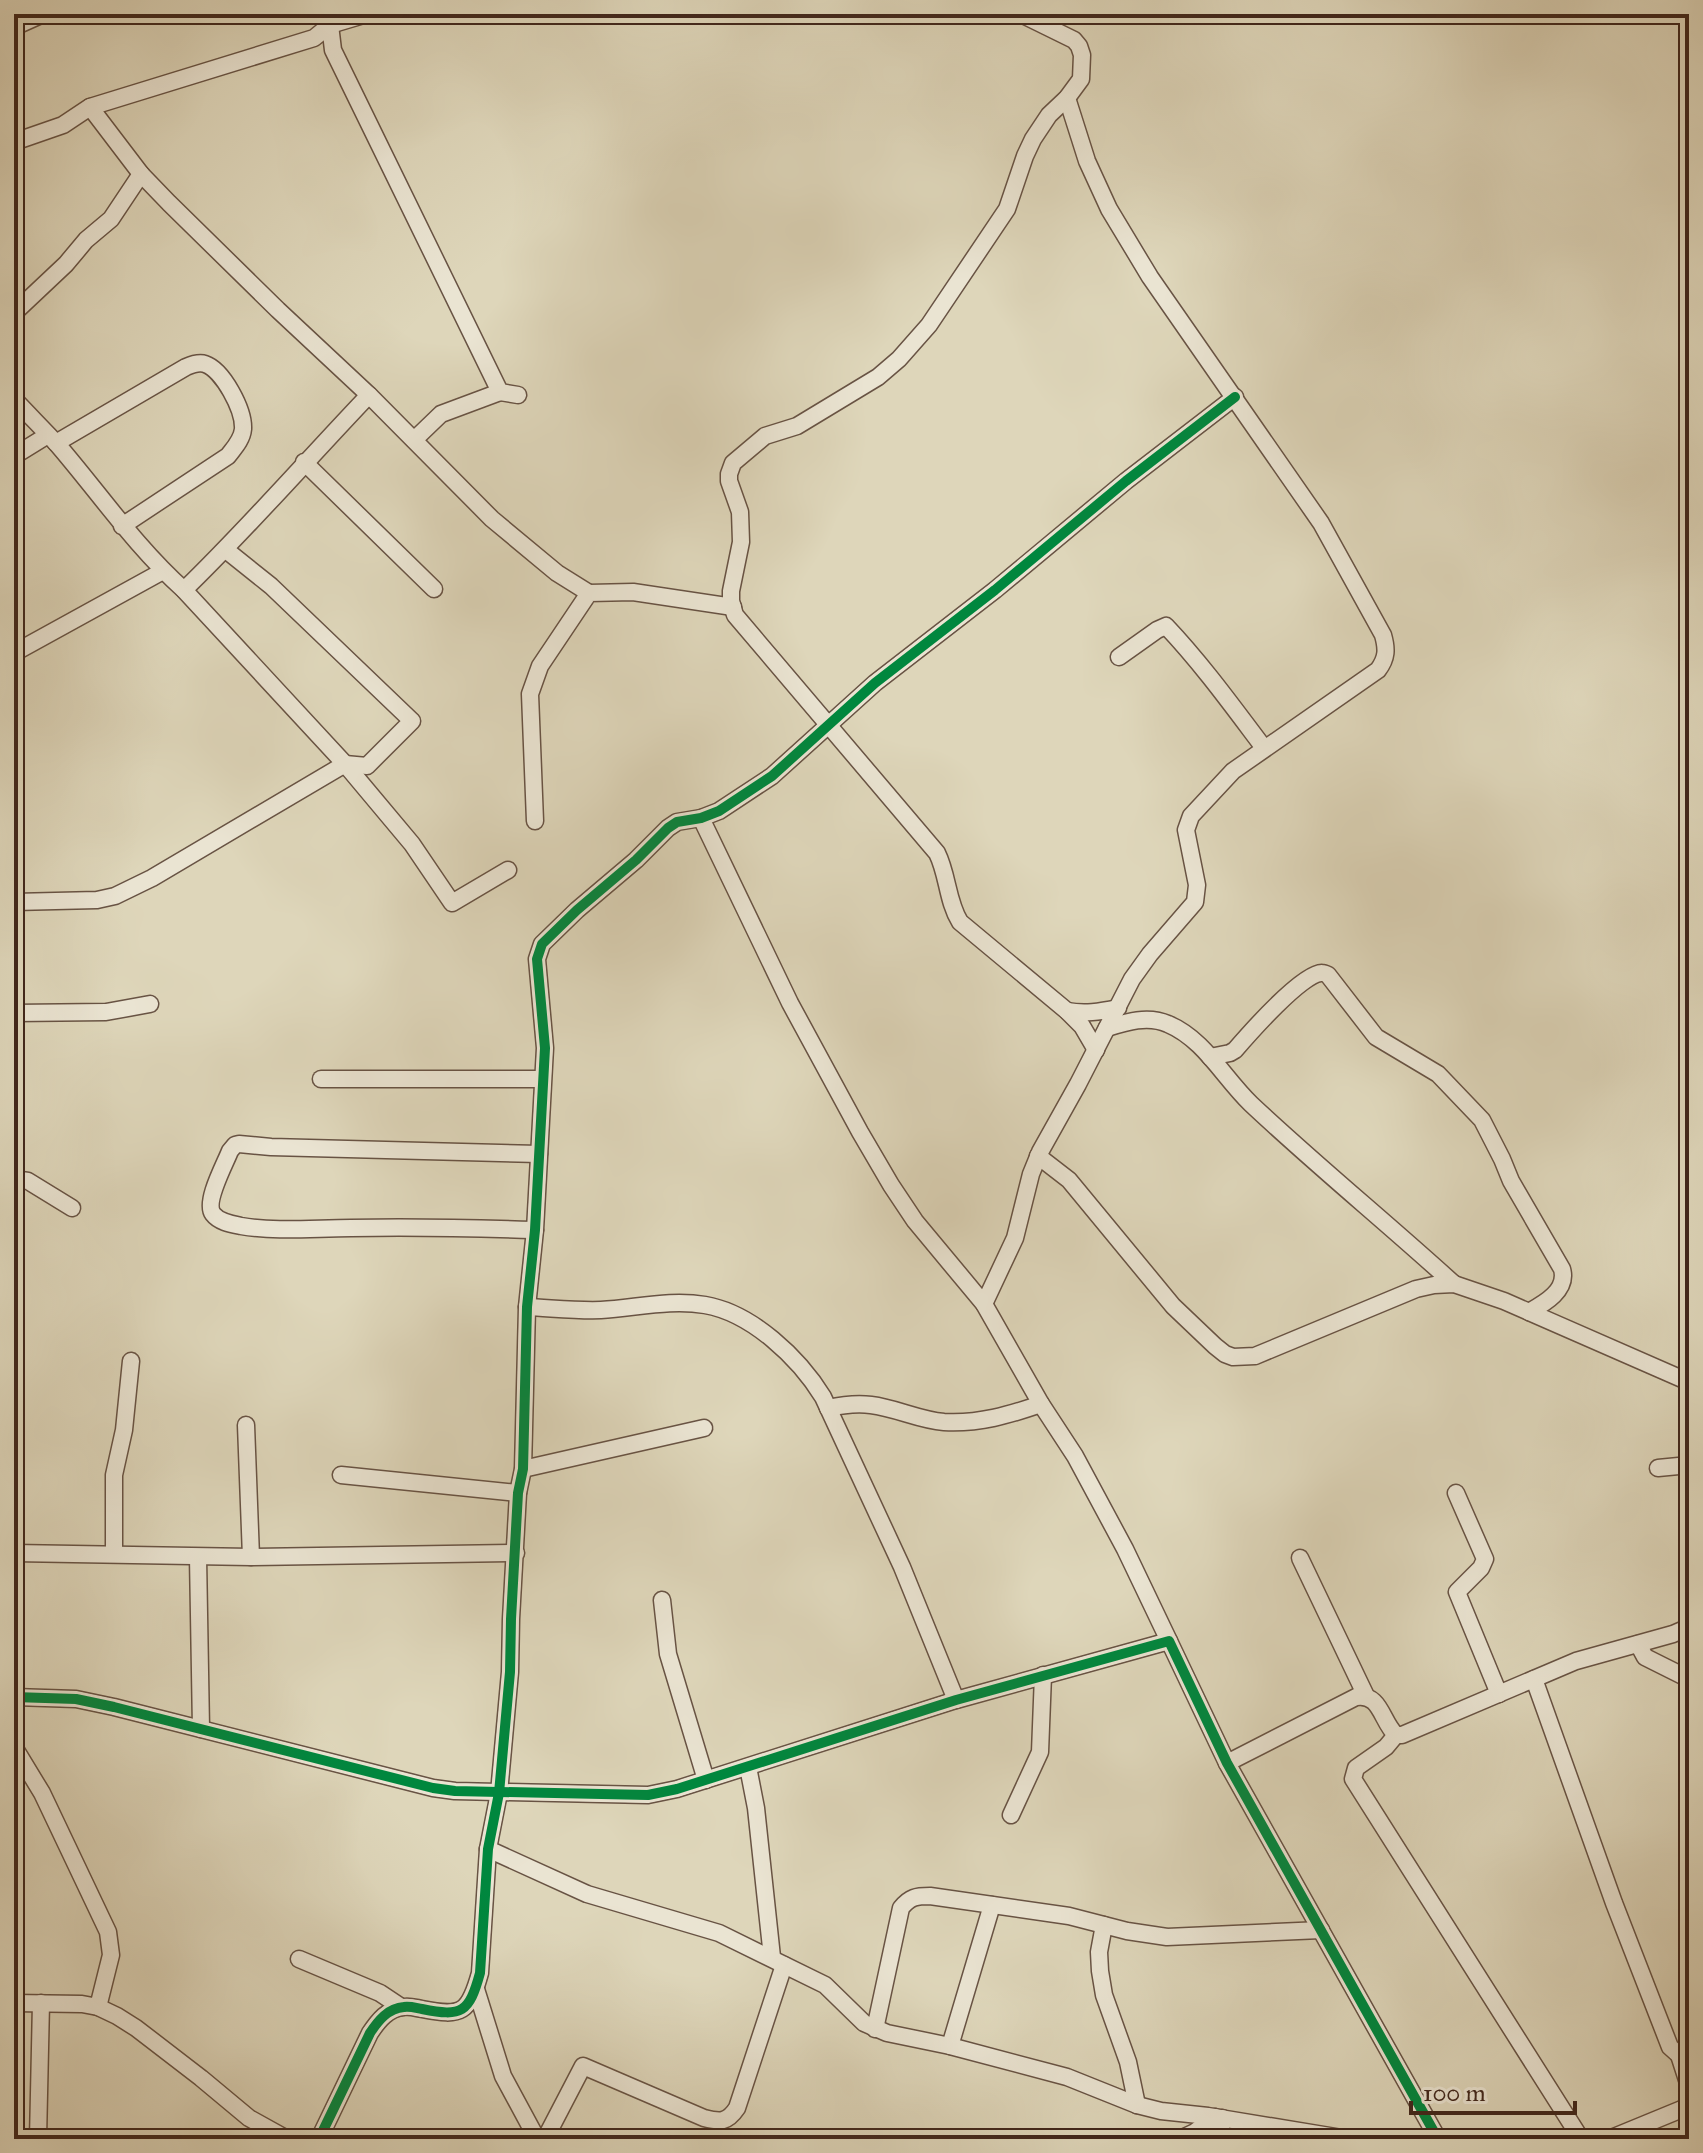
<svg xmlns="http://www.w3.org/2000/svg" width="1703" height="2153" viewBox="0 0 1703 2153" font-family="'IM FELL Great Primer',serif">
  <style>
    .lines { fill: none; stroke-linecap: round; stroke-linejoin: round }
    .minor-casing { stroke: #685344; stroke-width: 19 }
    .minor { stroke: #eae4d2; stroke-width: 16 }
    .cycleway-casing { stroke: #eae4d2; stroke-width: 15 }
    .cycleway { stroke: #00873e; stroke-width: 10 }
  </style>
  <rect width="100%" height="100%" fill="#ded6ba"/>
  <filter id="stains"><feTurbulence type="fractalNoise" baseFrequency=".0025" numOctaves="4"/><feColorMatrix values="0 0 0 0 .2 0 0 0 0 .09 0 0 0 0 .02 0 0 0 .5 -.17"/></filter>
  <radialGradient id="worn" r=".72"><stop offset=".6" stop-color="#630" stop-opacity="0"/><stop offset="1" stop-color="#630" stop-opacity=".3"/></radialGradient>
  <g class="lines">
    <defs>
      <g id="minor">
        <path d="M 1021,14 L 1074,40 L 1079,46 L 1082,55 L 1081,79 L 1067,98 L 1049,115 L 1033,139 L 1025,156 L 1007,209 L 929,325 L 899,359 L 878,377 L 797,426 L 765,436 L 733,463 L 729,474 L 729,481 L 740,512 L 741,542 L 731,591 L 731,601 L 735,615 L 937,853 C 948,875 947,901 960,922 L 1067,1011 L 1082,1026 L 1096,1050"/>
        <polyline points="330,25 333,50 500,392 518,395"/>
        <polyline points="14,27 43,14"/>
        <polyline points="90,107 141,174 169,203 278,310 369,395 492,519 557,573 589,593"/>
        <polyline points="14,142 63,125 90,107 314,38 330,25 367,14"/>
        <polyline points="14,313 66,264 86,240 111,219 141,174"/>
        <path d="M 14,399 C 28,414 43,429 57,444 C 100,494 135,546 184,590 L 345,764 L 412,844 L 452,903 L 508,870"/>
        <polyline points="414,440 441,414 500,392"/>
        <path d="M 56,443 L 186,367 C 193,364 199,362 205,364 C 223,370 244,410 243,429 C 242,440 234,448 228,456 L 122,526"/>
        <polyline points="14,456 48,435"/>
        <polyline points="304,462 434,589"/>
        <path d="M 184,590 C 248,528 307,460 369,395"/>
        <polyline points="14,653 163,571"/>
        <path d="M 1119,657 L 1157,630 L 1166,626 C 1202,664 1233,707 1264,748"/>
        <polyline points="701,818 790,1003 860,1132 891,1185 915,1221 984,1304 1041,1404 1075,1456 1125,1549 1169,1641"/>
        <polyline points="535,821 530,694 540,666 589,593 633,592 733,607"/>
        <polyline points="14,902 97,900 115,896 152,878 345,764 367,766 412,721 271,586 226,550"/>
        <path d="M 1067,1011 C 1085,1014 1099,1012 1118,1008"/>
        <polyline points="14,1013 106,1012 150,1004"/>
        <path d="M 1107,1028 C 1126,1022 1148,1015 1168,1024 C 1204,1039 1223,1077 1251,1104 C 1317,1166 1387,1223 1454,1284"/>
        <path d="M 1210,1057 L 1230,1053 L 1235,1050 C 1248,1035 1303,972 1322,973 C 1324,973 1326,974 1328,975 L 1376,1037 L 1438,1074 L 1482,1120 L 1502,1159 L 1511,1181 L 1562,1269 C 1568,1290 1545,1303 1529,1312"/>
        <polyline points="321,1079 542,1079"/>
        <polyline points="1038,1156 1069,1180 1173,1306 1215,1346 1225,1354 1233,1357 1255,1356 1416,1289 1434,1285 1454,1284 1504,1301 1689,1382"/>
        <polyline points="14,1179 28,1181 72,1208"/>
        <path d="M 535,1230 C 473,1228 412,1227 351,1228 C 315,1228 276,1232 241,1226 C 231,1224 219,1222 213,1214 C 204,1202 225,1164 230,1151 L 235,1145 L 239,1144 L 271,1147 L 539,1154"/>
        <path d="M 984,1304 L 1015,1238 L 1031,1174 L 1040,1152 L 1078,1084 L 1132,979 L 1150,954 L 1195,902 L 1197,885 L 1186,830 L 1191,816 L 1233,771 L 1378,670 C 1387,658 1387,649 1383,635 L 1321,523 L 1150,277 L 1109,209 L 1087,161 L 1067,98"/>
        <path d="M 527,1307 C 551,1308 577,1311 601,1310 C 636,1308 670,1299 705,1305 C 752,1313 799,1358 823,1397 L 902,1567 L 956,1700"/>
        <path d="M 828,1408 C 842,1405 856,1403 871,1405 C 896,1408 919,1420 944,1422 C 979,1424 1009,1415 1041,1404"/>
        <polyline points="246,1425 251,1557"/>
        <polyline points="1658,1468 1689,1465"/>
        <polyline points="523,1469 704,1428"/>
        <polyline points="341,1475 518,1493"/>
        <polyline points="1456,1493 1485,1559 1481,1568 1457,1592 1499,1694"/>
        <polyline points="14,1553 251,1557 516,1553"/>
        <polyline points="114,1554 114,1475 124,1430 131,1361"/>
        <polyline points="198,1557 201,1729"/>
        <polyline points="1300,1558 1366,1696"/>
        <polyline points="662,1600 668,1654 706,1780"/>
        <polyline points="1638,1644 1645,1657 1689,1679"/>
        <polyline points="1534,1679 1614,1903 1670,2047 1679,2055 1689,2053"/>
        <polyline points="14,1697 76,1699 114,1707 433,1788 455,1791 648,1795 677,1789 956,1700 1169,1641 1227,1763 1438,2139"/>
        <polyline points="1396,1735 1386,1747 1356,1768 1353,1779 1581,2139"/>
        <polyline points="14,1747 42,1793 108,1932 111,1955 98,2007"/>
        <path d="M 1227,1763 L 1356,1697 C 1381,1693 1381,1721 1396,1735 L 1402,1735 L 1576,1661 L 1673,1634 L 1689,1627"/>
        <polyline points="748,1767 756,1808 772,1957"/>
        <polyline points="1011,1815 1040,1752 1043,1675"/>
        <polyline points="488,1849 587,1894 719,1933 825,1985 864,2023 887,2033 950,2046 1067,2077 1137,2105 1161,2111 1208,2116 1348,2139"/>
        <polyline points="1104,1925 1099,1952 1100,1971 1104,1995 1128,2062 1137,2105"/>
        <polyline points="299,1959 380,1993 401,2007"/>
        <polyline points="476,1989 503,2076 537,2139"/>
        <polyline points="14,2003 82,2004 98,2007 117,2016 136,2028 201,2078 249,2118 287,2139"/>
        <path d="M 875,2029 L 901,1908 C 910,1897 916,1896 930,1896 L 1069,1916 L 1127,1931 L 1167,1937 L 1321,1930"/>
        <polyline points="950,2046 992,1905"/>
        <polyline points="1679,2055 1689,2086"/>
        <polyline points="38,2139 41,2003"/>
        <path d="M 319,2139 L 370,2033 C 378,2021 388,2008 404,2007 C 410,2006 416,2008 422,2009 C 462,2017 469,2013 480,1973 L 488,1849 L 499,1793 L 510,1672 L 511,1619 L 518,1493 L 523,1469 L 527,1307 L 535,1230 L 545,1048 L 537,959 L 542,944 L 577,910 L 636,860 L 668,828 L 677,822 L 701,818 L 719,811 L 772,776 L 875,683 L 995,590 L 1126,481 L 1235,397"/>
        <path d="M 545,2139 L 583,2066 L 704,2118 C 720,2122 727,2123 737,2108 L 784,1965"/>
        <polyline points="1180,2139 1195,2132 1215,2117"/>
        <polyline points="1220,2139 1222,2118"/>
        <polyline points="1609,2139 1682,2109 1689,2104"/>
      </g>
    </defs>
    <!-- minor casing -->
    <use href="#minor" class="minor-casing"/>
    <!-- minor -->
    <use href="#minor" class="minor"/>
    <defs>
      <g id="cycleway">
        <polyline points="14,1697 76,1699 114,1707 433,1788 455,1791 648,1795 677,1789 956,1700 1169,1641 1227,1763 1438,2139"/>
        <path d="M 319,2139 L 370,2033 C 378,2021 388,2008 404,2007 C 410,2006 416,2008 422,2009 C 462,2017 469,2013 480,1973 L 488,1849 L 499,1793 L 510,1672 L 511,1619 L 518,1493 L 523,1469 L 527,1307 L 535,1230 L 545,1048 L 537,959 L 542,944 L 577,910 L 636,860 L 668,828 L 677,822 L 701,818 L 719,811 L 772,776 L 875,683 L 995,590 L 1126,481 L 1235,397"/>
      </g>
    </defs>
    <!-- cycleway casing -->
    <use href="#cycleway" class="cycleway-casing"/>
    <!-- cycleway -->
    <use href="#cycleway" class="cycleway"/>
  </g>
  <!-- margin -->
  <rect width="1703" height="2153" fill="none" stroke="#ded6ba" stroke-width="48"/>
  <rect x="16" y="16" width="1671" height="2121" fill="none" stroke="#41271c" stroke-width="4"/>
  <rect x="24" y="24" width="1655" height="2105" fill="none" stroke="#41271c" stroke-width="2"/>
  <!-- scale -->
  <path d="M1411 2101v12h164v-12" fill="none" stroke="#41271c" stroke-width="4"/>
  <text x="1423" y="2101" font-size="24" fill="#41271c" stroke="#eae4d2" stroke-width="6" paint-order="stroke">100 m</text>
  <rect width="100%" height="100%" filter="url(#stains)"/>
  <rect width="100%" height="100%" fill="url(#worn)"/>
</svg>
